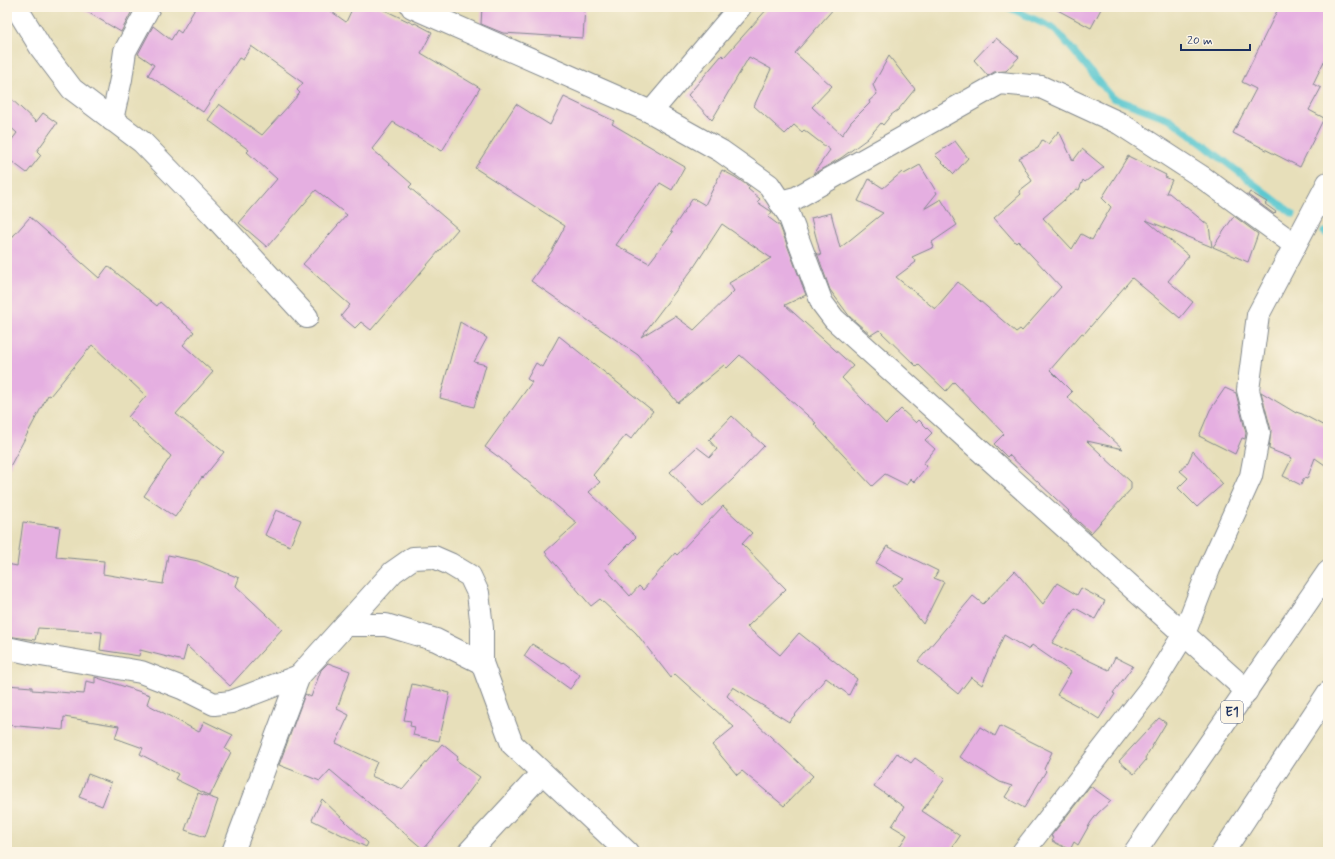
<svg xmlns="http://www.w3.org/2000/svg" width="1335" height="859" viewBox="0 0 1335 859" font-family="Mynerve,sans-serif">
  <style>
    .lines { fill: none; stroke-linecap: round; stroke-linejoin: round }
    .stream { stroke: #5bc8d0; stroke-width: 7 }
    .building { fill: #e5afe1; fill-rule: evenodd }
    .minor-casing { stroke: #81878c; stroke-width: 24 }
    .motorway-casing { stroke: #81878c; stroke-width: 24 }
    .minor { stroke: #fff; stroke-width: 22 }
    .motorway { stroke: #fff; stroke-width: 22 }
    .labels { text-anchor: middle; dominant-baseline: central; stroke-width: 3; stroke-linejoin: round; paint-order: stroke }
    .shield { fill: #fcf5e5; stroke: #5e6a86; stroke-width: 1 }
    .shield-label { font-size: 13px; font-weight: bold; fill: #1b2f5e }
  </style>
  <rect width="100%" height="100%" fill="#fcf5e5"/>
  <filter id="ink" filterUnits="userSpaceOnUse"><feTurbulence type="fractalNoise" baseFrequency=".025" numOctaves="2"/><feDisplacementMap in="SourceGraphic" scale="8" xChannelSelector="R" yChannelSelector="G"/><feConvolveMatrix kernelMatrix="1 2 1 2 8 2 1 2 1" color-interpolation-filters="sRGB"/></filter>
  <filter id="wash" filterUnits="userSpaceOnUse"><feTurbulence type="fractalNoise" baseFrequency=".012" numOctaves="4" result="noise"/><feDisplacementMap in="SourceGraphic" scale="16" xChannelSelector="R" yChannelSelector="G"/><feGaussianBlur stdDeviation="0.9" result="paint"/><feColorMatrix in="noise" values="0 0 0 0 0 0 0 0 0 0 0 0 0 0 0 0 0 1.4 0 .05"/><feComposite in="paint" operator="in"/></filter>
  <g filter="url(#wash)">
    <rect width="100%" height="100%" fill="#e7dfba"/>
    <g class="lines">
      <!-- stream -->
      <g class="stream">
        <polyline points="1008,7 1055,29 1113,98 1170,119 1293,214"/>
        <polyline points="1324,232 1328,235"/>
      </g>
    </g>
    <g id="blocks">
      <!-- building -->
      <g class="building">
        <polygon points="79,7 127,7 132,11 121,32"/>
        <polygon points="196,7 325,7 346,22 353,7 378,7 414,24 415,23 432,32 421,53 480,88 442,151 393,122 372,149 412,184 409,187 458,229 371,330 361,322 355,328 341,316 350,305 303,264 347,215 316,190 267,247 239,223 277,179 247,152 249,150 208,120 219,104 262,135 300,93 297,90 303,83 251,46 243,60 239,58 203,112 148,75 154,65 138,54 153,26 171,40 177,30 181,33"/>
        <polygon points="482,7 585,7 583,38 503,33 481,24"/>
        <polygon points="769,7 835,7 795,53 832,86 812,107 842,135 851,122 870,103 869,101 877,94 873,85 889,56 915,89 898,110 891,115 883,125 881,123 867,139 841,158 813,174 830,150 804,130 802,132 794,125 785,134 754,106 771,69 749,57 712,120 688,95 722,55 724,57"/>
        <polygon points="1052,7 1102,7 1091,28"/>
        <polygon points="1279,7 1328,7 1328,53 1313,84 1321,88 1309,110 1324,118 1300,167 1233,133 1256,89 1242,82"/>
        <polygon points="996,38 1019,57 1006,71 994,72 988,76 974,60 992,41 993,42"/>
        <polygon points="7,95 36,122 43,113 57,123 37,151 41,155 27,173 7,158 7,146 17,133 7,124"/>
        <path d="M 564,97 L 614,121 L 612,124 L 685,167 L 672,190 L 660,183 L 616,245 L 649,263 L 673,232 L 671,231 L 693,198 L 705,205 L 722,170 L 735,177 L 750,187 L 748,189 L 760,199 L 757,202 L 772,212 L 768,217 L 780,226 L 806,295 L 785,305 L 853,366 L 842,378 L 886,424 L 901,409 L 916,423 L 919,420 L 932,433 L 925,440 L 935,449 L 923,464 L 927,466 L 914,482 L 910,478 L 907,485 L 885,474 L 872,486 L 814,424 L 816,423 L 740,355 L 727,368 L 724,365 L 678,403 L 638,355 L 531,281 L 552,251 L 565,226 L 475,168 L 516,104 L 550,125 ZM 722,224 L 771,258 L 729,283 L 734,291 L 694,330 L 675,316 L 641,337 L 694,267 Z"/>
        <polygon points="1059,131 1073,161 1082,149 1104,167 1085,182 1083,180 1079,190 1077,189 1043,218 1072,249 1081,234 1092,240 1111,207 1102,198 1128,156 1166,175 1165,177 1172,180 1166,193 1169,193 1209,226 1212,247 1146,220 1189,256 1168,281 1193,302 1180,318 1132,278 1084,334 1082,333 1050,370 1072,392 1067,397 1123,449 1087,441 1131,482 1131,489 1091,533 1068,512 1069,511 1009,455 1007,457 994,444 1004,434 954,382 946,391 918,364 916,366 879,330 871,335 850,317 830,290 817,253 821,256 811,218 831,213 840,248 883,213 858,201 869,179 883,188 902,172 904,174 920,165 937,193 924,209 941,199 957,225 932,242 934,247 912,257 916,262 896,277 935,309 958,282 1016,332 1020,329 1022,331 1061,287 1018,241 1016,243 994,218 1021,194 1019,191 1032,181 1019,158 1038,148 1042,140 1048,144"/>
        <polygon points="955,141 968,158 954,174 935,155"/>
        <polygon points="1250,192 1267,202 1265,204 1276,212 1274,214 1248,195"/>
        <polygon points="1234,216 1258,234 1248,262 1213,247"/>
        <polygon points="30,217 99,278 108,266 157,306 160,302 194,332 183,345 213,372 176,414 224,452 203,478 202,477 175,517 144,496 171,456 128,417 146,396 92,345 50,396 48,395 7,472 7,243"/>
        <polygon points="460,322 487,338 474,362 486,365 474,407 440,398"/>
        <polygon points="559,336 653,411 631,439 626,435 593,475 600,482 589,492 636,537 605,568 630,596 639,586 643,590 675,553 677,555 723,506 752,533 742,544 786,589 747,627 780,655 799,633 857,679 849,695 826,678 789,722 733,687 727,696 813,776 784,806 742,771 737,775 712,745 734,727 675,674 671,678 636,633 600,599 591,606 545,552 577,523 500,458 485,447 532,382 527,379 536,363 542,367"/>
        <polygon points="1225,388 1236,393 1246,433 1245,439 1242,438 1235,454 1199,436 1210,410"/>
        <polygon points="1261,392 1296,413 1296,412 1302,414 1328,428 1328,467 1315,458 1307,479 1304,478 1301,485 1283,476 1292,458 1269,449 1271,430"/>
        <polygon points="732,416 764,446 733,479 703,507 670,472 697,447 710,457 717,449 709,440"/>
        <polygon points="1193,451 1223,484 1197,507 1178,488 1188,478 1180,471 1188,462"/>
        <polygon points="276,510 301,520 290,546 265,535"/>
        <polygon points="23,522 60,527 56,557 104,561 103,574 163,584 168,555 198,561 239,578 236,586 282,629 230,686 187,646 183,661 140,650 139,656 100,650 102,632 38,628 35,640 7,636 7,564 17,566"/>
        <polygon points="887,546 938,571 934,578 944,582 923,624 893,586 904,579 876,563"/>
        <polygon points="1015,571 1043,604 1057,583 1077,595 1081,588 1105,601 1095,619 1075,608 1052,643 1109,670 1115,657 1133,666 1113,693 1115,694 1099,719 1080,707 1057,695 1071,672 1032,645 1029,650 1004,635 982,685 971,677 958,694 918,661 973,596 983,604"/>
        <polygon points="532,644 562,663 563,662 580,675 570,689 524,656"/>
        <polygon points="328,663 350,671 337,709 349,715 336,743 377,762 371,776 403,789 442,744 458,757 456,760 480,777 455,811 423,849 330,770 320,781 279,765 305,694 311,697 321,670"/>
        <polygon points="95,677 150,695 147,704 199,732 204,721 233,735 225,749 231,752 210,796 175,779 178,774 140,754 143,748 115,738 119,726 64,717 63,730 7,725 7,685 32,687 32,690 84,694 86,681 95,683"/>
        <polygon points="412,684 450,693 439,741 413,735 415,727 410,726 411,721 404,720"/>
        <polygon points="1159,718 1166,723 1145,758 1146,760 1134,774 1119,761"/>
        <polygon points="1000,726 1052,752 1044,769 1046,771 1024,808 1005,797 1012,786 1000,782 960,757 980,727 995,736"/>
        <polygon points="897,753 911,763 915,758 945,779 922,811 960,836 949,852 896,852 907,835 892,826 904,807 874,786"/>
        <polygon points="88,774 111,783 102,806 79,797"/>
        <polygon points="1090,786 1111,801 1098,813 1091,822 1078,845 1074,842 1070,850 1052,841 1054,838 1051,836"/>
        <polygon points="198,793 218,800 205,837 185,830"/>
        <polygon points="322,799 368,843 366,847 312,820"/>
      </g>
    </g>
  </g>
  <g filter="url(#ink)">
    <use href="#blocks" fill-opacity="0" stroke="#81878c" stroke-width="1"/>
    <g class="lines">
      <defs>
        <g id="minor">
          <polyline points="16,7 41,48 72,89 142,142 213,215 307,317"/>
          <polyline points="412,7 651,112 721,151 769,185 789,215 822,303 834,319 1247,691"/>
          <polyline points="651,112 740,7"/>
          <polyline points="112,120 121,79 125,51 149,7"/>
          <polyline points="780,202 796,198 1000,83 1041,87 1119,123 1202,177 1295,245"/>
          <polyline points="345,625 386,625 436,640 482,663"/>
          <polyline points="7,648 35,654 141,672 182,688 214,704 231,702 299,676"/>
          <polyline points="233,852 299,676 393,572 413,558 434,557 450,564 470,576 478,593 482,628 482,663 512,744 627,852"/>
          <polyline points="469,852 542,773"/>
          <polyline points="1023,852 1152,686 1184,634 1209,569 1251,476 1259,433 1248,390 1258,315 1328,183"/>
        </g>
        <g id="motorway">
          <polyline points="1135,852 1328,572"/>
          <polyline points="1223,852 1328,693"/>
        </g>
      </defs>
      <!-- minor casing -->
      <use href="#minor" class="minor-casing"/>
      <!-- motorway casing -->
      <use href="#motorway" class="motorway-casing"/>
      <!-- minor -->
      <use href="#minor" class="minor"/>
      <!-- motorway -->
      <use href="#motorway" class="motorway"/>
    </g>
  </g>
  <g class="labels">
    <!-- shield labels -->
    <rect class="shield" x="1221" y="701" width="22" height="22" rx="3"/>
    <g class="shield-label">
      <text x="1232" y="712">E1</text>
    </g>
  </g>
  <!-- margin -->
  <rect width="1335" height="859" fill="none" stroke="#fcf5e5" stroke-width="24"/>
  <!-- scale -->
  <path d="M1181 44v6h69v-6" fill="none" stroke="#1b2f5e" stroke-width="2"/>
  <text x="1187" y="44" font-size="12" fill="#1b2f5e" stroke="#fcf5e5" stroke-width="3" paint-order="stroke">20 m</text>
</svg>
